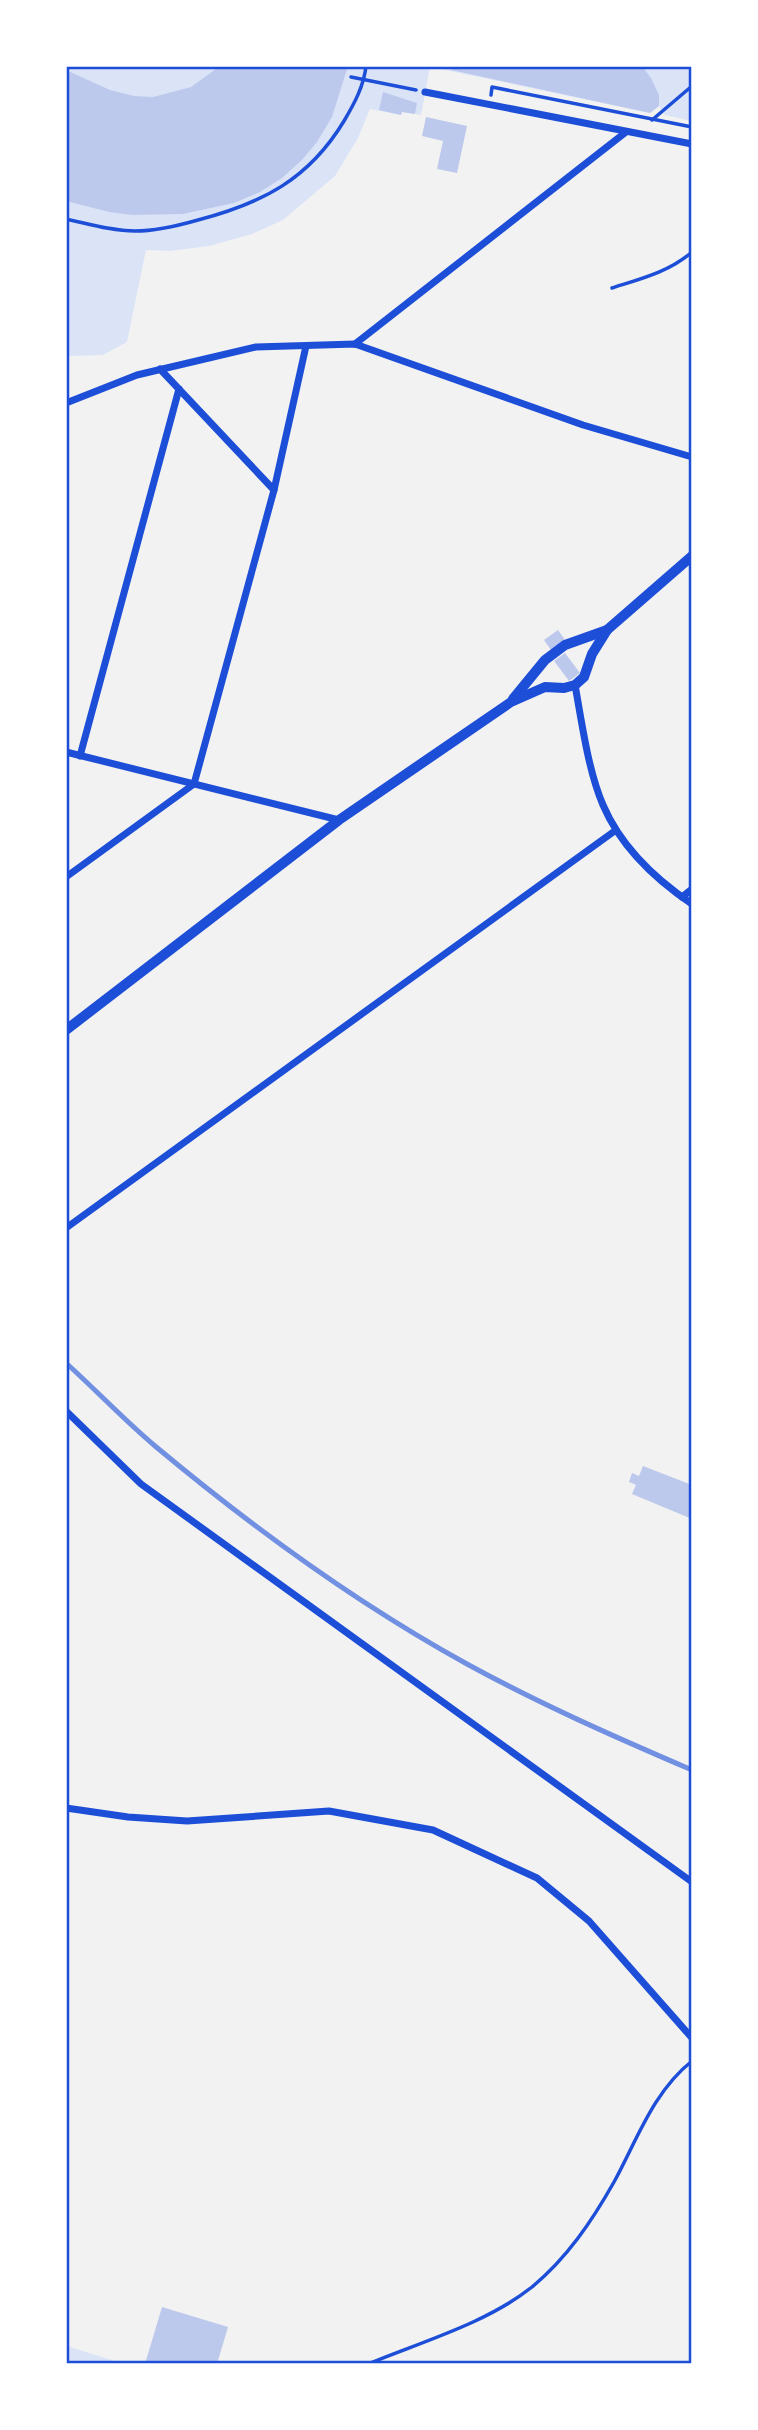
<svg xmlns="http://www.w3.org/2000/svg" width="758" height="2430" viewBox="0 0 758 2430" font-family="Mulish,sans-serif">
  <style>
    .green { fill: #dbe4f7 }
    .building { fill: #bdc9ec }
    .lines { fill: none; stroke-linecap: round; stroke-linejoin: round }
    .path { stroke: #1d4ed8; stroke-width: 3.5 }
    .service { stroke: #1d4ed8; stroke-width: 3.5 }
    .minor { stroke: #1d4ed8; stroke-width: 7 }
    .secondary { stroke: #1d4ed8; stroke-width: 10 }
    .rail { stroke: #7290e2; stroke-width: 5 }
    .neatline { fill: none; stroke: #1d4ed8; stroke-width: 2.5 }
  </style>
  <rect width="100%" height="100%" fill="#f2f2f2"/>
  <!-- green -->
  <g class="green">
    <polygon points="67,67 430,67 421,115 402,112 401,115 370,109 358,138 335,176 283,220 252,234 209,246 170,251 146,250 127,342 103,355 71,356 67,355"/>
    <polygon points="431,67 691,67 691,121 665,115 659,106 650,113"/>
    <polygon points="67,2346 121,2363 67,2363"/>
  </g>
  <!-- building -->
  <g class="building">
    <polygon points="220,66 348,66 332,117 317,142 302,160 282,178 260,192 234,203 183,214 132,215 109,212 66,201 66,70 110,90 134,96 153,97 191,87"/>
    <polygon points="450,66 642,66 651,78 659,95 659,106 650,113 451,70"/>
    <polygon points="383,92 417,103 415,114 402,112 401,115 379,110"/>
    <polygon points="426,117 467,126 457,173 437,169 443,141 422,136"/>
    <polygon points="558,630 565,640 551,650 544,640"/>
    <polygon points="565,653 580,673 569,681 554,661"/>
    <polygon points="643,1466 692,1485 692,1519 632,1494 636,1485 629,1482 632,1473 639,1476"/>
    <polygon points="162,2307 228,2327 217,2364 145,2364"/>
  </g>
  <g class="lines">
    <!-- path -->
    <g class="path">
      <polyline points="351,77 416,90"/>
      <polyline points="491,95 492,87 692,127"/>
      <polyline points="652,120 692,86"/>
      <path d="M 66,219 C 89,224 112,231 135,231 C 157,231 177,226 198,220 C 263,203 309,179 344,121 C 354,104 364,86 366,66"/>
      <path d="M 368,2364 C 421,2342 487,2323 532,2287 C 567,2258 592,2221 614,2182 C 637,2140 653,2092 692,2061"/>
    </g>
    <!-- service -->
    <path class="service" d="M 612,288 C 640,279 669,272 692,252"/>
    <!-- minor -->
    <g class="minor">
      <polyline points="425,92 692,144"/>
      <polyline points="355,344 626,132"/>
      <polyline points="160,369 274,490 306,346"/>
      <polyline points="66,403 137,375 256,347 355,344 583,425 692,457"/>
      <path d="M 575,685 C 582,723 588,770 603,805 C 621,847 655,879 692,904"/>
      <polyline points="66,752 339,820"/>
      <polyline points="80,756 179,389"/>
      <polyline points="66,877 194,784 274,490"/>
      <polyline points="682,897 692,889"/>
      <polyline points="66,1228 616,830"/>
      <polyline points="66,1411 141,1484 692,1882"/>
      <polyline points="66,1808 128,1817 187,1821 329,1811 433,1830 537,1878 589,1921 692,2038"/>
    </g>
    <!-- secondary -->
    <g class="secondary">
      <polyline points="513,699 545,660 565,645 607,630"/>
      <polyline points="66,1030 339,820 511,702 545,687 564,688 575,685 584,677 592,654 607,630 692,556"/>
    </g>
    <!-- rail -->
    <path class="rail" d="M 66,1363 C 96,1390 124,1420 155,1446 C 252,1527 356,1603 467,1664 C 540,1704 615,1737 692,1770"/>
  </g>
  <!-- border -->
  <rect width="758" height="2430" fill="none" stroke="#ffffff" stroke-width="136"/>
  <rect x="68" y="68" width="622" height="2294" class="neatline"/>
</svg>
